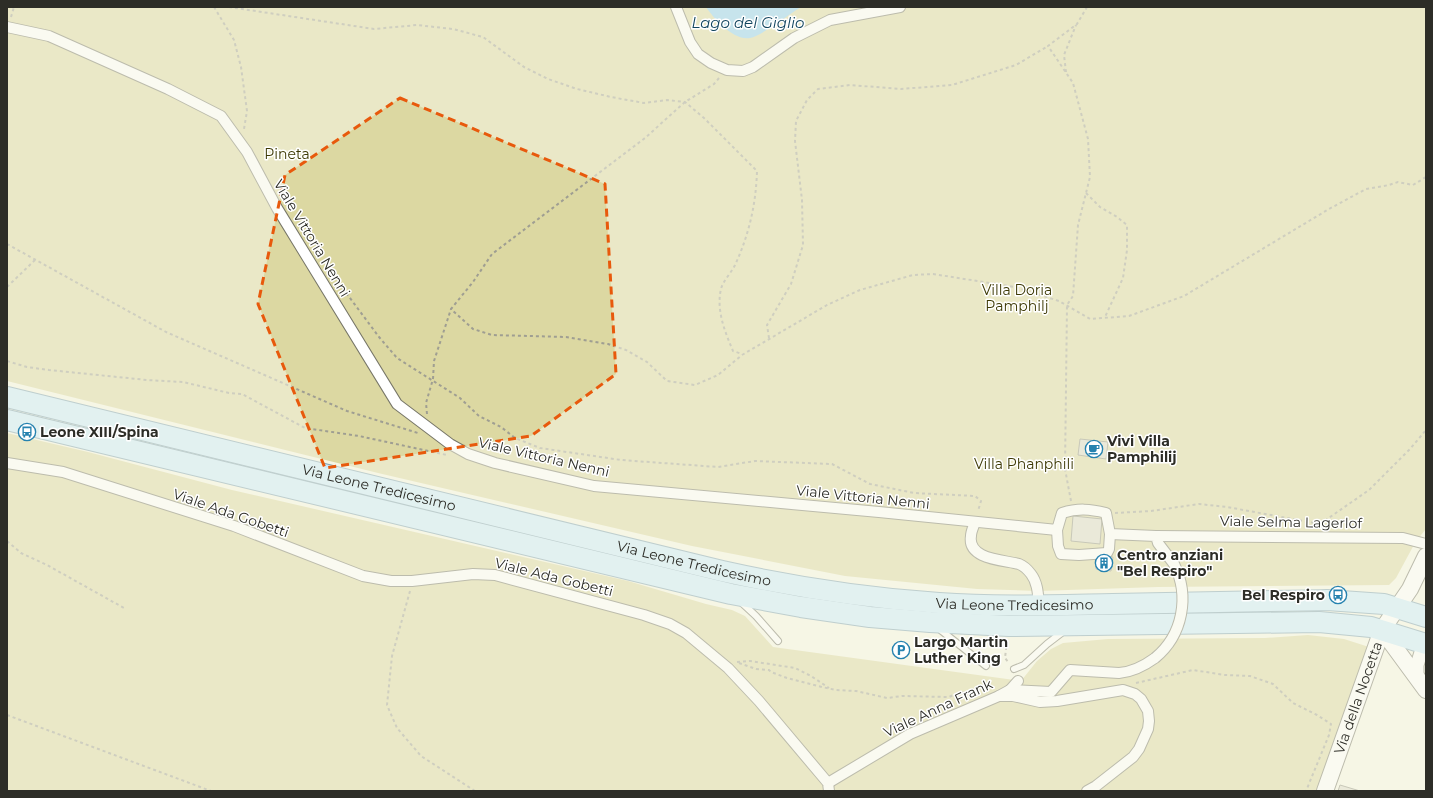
<svg xmlns="http://www.w3.org/2000/svg" width="1433" height="798" viewBox="0 0 1433 798" font-family="Montserrat,sans-serif">
  <style>
    .green { fill: #dcd8a2 }
    .water { fill: #8ecef3 }
    .building { fill: #dbdaca; stroke: #919182 }
    .lines { fill: none; stroke-linecap: round; stroke-linejoin: round }
    .service-casing { stroke: #777668; stroke-width: 8 }
    .pedestrian-casing { stroke: #777668; stroke-width: 12 }
    .minor-casing { stroke: #777668; stroke-width: 15 }
    .tertiary-casing { stroke: #777668; stroke-width: 18 }
    .primary-casing { stroke: #7c9fb1; stroke-width: 22 }
    .path { stroke: #9f9e92; stroke-width: 2; stroke-dasharray: 3 3; stroke-linecap: butt }
    .service { stroke: #fff; stroke-width: 6 }
    .pedestrian { stroke: #fff; stroke-width: 10 }
    .minor { stroke: #fff; stroke-width: 13 }
    .tertiary { stroke: #fff; stroke-width: 16 }
    .primary { stroke: #caeafd; stroke-width: 20 }
    .pedestrian-bridge-casing { stroke: #777668; stroke-width: 12; stroke-linecap: butt }
    .pedestrian-bridge { stroke: #fff; stroke-width: 10 }
    .marked { fill: none; stroke: #e8590c; stroke-width: 3; stroke-dasharray: 8 5; stroke-linejoin: round }
    .labels { text-anchor: middle; dominant-baseline: central; stroke-width: 3; stroke-linejoin: round; paint-order: stroke }
    .park-label { font-size: 14px; fill: #3d3904; stroke: #fff }
    .street-label { font-size: 14px; fill: #2d2d27; stroke: #fff }
    .poi-label { font-size: 14px; font-weight: bold; fill: #2d2d27; stroke: #fff; text-anchor: start }
    .water-label { font-size: 15px; font-style: italic; fill: #12455e; stroke: #fff }
  </style>
  <rect width="100%" height="100%" fill="#f6f5e5"/>
  <!-- green -->
  <g class="green">
    <polygon points="7,7 1426,7 1426,529 1416,541 1396,578 1389,585 1158,587 1038,591 977,589 845,576 692,546 378,473 7,381"/>
    <polygon points="7,433 88,452 232,490 628,581 706,604 732,610 745,616 773,647 1021,681 1037,661 1051,649 1063,643 1108,639 1265,638 1308,635 1344,639 1369,647 1318,791 7,791"/>
  </g>
  <!-- water -->
  <path class="water" d="M 706,7 L 801,7 C 788,15 763,35 750,38 C 734,41 714,19 706,7 Z"/>
  <!-- building -->
  <g class="building">
    <polygon points="1080,439 1108,442 1106,459 1078,455"/>
    <polygon points="1073,516 1102,519 1100,544 1071,541"/>
    <polygon points="1097,555 1113,557 1111,571 1096,569"/>
    <polygon points="1340,785 1360,791 1338,791"/>
  </g>
  <g class="lines">
    <defs>
      <g id="service">
        <polyline points="742,603 756,616 778,641"/>
        <polyline points="938,628 986,666"/>
        <polyline points="1014,669 1024,665 1047,644 1064,631"/>
      </g>
      <g id="pedestrian">
        <polyline points="676,7 690,42 698,54 711,63 727,70 743,71 753,67 794,38 830,20 900,7"/>
        <path d="M 7,27 L 49,36 L 168,89 L 221,116 L 247,152 L 277,208 L 397,404 L 450,444 L 468,454 L 495,463 L 594,486 L 879,512 L 1057,530 L 1062,513 C 1078,508 1090,509 1106,513 L 1110,534 L 1156,536 L 1158,543 L 1174,564"/>
        <polyline points="7,463 63,472 234,526 363,576 391,581 412,581 473,574 495,575 644,615 670,624 686,633 728,668 759,701 828,783 829,791"/>
        <path d="M 975,522 C 974,526 971,531 971,536 C 967,560 1005,560 1019,564 C 1024,566 1028,570 1031,574 C 1038,583 1038,595 1039,606"/>
        <polyline points="1057,530 1058,546 1061,554 1079,555 1107,553 1109,549 1110,534"/>
        <polyline points="1156,536 1403,538 1426,544"/>
        <path d="M 1010,690 L 1051,692 L 1070,670 L 1119,673 C 1133,672 1144,666 1155,658"/>
        <polyline points="999,696 1013,696 1040,702 1057,701 1123,690 1135,694 1141,699 1148,711 1149,721 1148,729 1139,749 1133,757 1096,786 1087,791"/>
        <polyline points="828,783 910,734 999,696 1010,690 1018,681"/>
      </g>
      <polyline id="minor" points="1417,678 1417,665 1424,643"/>
      <g id="tertiary">
        <polyline points="1382,630 1426,690"/>
        <path id="s1" d="M 1325,791 L 1382,630 L 1410,589 L 1426,556"/>
      </g>
      <g id="primary">
        <path id="s2" d="M 7,397 L 722,571 C 794,587 866,598 939,603 C 997,607 1055,605 1113,604 C 1185,603 1256,602 1327,600 L 1384,604 L 1426,617"/>
        <polyline points="7,420 731,594 801,607 870,617 930,622 1009,626 1319,622 1371,627 1426,644"/>
      </g>
    </defs>
    <!-- service casing -->
    <use href="#service" class="service-casing"/>
    <!-- pedestrian casing -->
    <use href="#pedestrian" class="pedestrian-casing"/>
    <!-- minor casing -->
    <use href="#minor" class="minor-casing"/>
    <!-- tertiary casing -->
    <use href="#tertiary" class="tertiary-casing"/>
    <!-- primary casing -->
    <use href="#primary" class="primary-casing"/>
    <!-- path -->
    <g class="path">
      <polyline points="214,7 234,40 241,67 247,111 244,129"/>
      <path d="M 229,7 L 374,29 L 417,25 L 453,29 L 483,37 L 524,67 L 548,79 L 577,89 L 611,97 L 644,103 L 667,100 L 685,102 L 704,118 L 757,171 C 756,204 749,235 735,265 C 731,273 723,281 721,289 C 716,310 725,332 733,351 L 742,354"/>
      <polyline points="11,17 14,7"/>
      <polyline points="1066,72 1064,55 1076,25"/>
      <polyline points="719,78 714,84 685,102 645,138 492,254 473,282 451,309 473,329 492,335 566,337 608,344 626,350 647,362 667,381 695,385 718,375 742,355 827,305 860,290 913,275 933,274 1015,287 1059,301 1090,319 1129,316 1184,296 1329,209 1366,189 1389,185 1398,182 1413,185 1426,177"/>
      <polyline points="1086,193 1100,207 1117,217 1127,225 1127,250 1123,278 1105,317"/>
      <polyline points="7,244 166,332 347,411 418,433"/>
      <polyline points="337,286 344,290 379,337 397,358 460,398 479,416 501,427 515,438 540,448 621,460 718,467 755,461 832,464 870,484 914,493 975,496 981,501 978,511"/>
      <polyline points="7,287 35,260"/>
      <polyline points="769,338 767,325 791,284 803,245 802,200 795,141 796,121 807,100 818,89 850,85 901,89 952,85 1016,65 1048,46"/>
      <polyline points="7,361 27,367 49,370 147,380 183,382 229,393 242,394 305,428 359,436 447,455"/>
      <polyline points="427,414 426,403 433,379 434,361 451,309"/>
      <polyline points="1071,501 1065,469 1067,305 1073,296 1078,225 1090,177 1088,139 1073,83 1048,46 1077,24 1087,7"/>
      <polyline points="1115,513 1151,511 1199,504 1227,507 1320,524"/>
      <polyline points="1320,524 1369,490 1410,449 1426,430"/>
      <polyline points="7,541 21,553 47,565 124,608"/>
      <polyline points="1118,553 1148,554 1155,557"/>
      <polyline points="410,591 392,656 387,705 397,728 421,756 475,791"/>
      <polyline points="1007,641 1005,658 1009,663"/>
      <polyline points="737,662 750,661 795,668 811,676 829,688"/>
      <polyline points="739,663 756,669 769,670 771,672 787,678 822,687 836,690 856,691 887,698 902,696 949,697 960,692 978,693"/>
      <polyline points="1136,683 1193,670 1225,675 1250,676 1273,684 1293,703 1317,715 1331,724 1329,735 1306,791"/>
      <polyline points="7,715 211,791"/>
    </g>
    <!-- service -->
    <use href="#service" class="service"/>
    <!-- pedestrian -->
    <use href="#pedestrian" class="pedestrian"/>
    <!-- minor -->
    <use href="#minor" class="minor"/>
    <!-- tertiary -->
    <use href="#tertiary" class="tertiary"/>
    <!-- primary -->
    <use href="#primary" class="primary"/>
    <defs>
      <path id="pedestrian-bridge" d="M 1155,658 C 1183,635 1190,596 1174,564"/>
    </defs>
    <!-- pedestrian-bridge casing -->
    <use href="#pedestrian-bridge" class="pedestrian-bridge-casing"/>
    <!-- pedestrian-bridge -->
    <use href="#pedestrian-bridge" class="pedestrian-bridge"/>
  </g>
  <!-- marked area -->
  <path d="M0 0H1433V798H0ZM 400,98 L 605,184 L 616,374 L 531,436 L 325,468 L 258,304 L 285,175 Z" fill="#f6f5e5" fill-opacity=".55" fill-rule="evenodd"/>
  <path class="marked" d="M 400,98 L 605,184 L 616,374 L 531,436 L 325,468 L 258,304 L 285,175 Z"/>
  <!-- icons -->
  <defs>
    <symbol id="bus-ring" viewBox="-11 -11 22 22"><circle r="9.5" fill="#fff" stroke="#2682af" stroke-width="1.5"/><path d="M-5-6H5V4H4V6H2V4H-2V6H-4V4H-5ZM-3.5-4V0h7V-4ZM-3.5 1.2v1.5H-2V1.2ZM2 1.2v1.5H3.5V1.2Z" fill="#2682af"/></symbol>
    <symbol id="cafe-ring" viewBox="-11 -11 22 22"><circle r="9.5" fill="#fff" stroke="#2682af" stroke-width="1.5"/><path d="M-5.5-4.5H6V0H3Q3 3.5 0 3.5H-2.5Q-5.5 3.5-5.5 0ZM3-3.2v2h1.7v-2ZM-6 4.5H4V6H-6Z" fill="#2682af"/></symbol>
    <symbol id="building-ring" viewBox="-11 -11 22 22"><circle r="9.5" fill="#fff" stroke="#2682af" stroke-width="1.5"/><path d="M-4-6H4V6H1V3H-1V6H-4ZM-2.5-4.3h1.7v1.8h-1.7ZM.8-4.3h1.7v1.8H.8ZM-2.5-1h1.7V.8h-1.7ZM.8-1h1.7V.8H.8Z" fill="#2682af"/></symbol>
    <symbol id="parking-ring" viewBox="-11 -11 22 22"><circle r="9.5" fill="#fff" stroke="#2682af" stroke-width="1.5"/><path d="M-3.5-5.5H1a3.5 3.5 0 0 1 0 7H-1V5.5H-3.5ZM-1-3.4V-.6H.8a1.4 1.4 0 0 0 0-2.8Z" fill="#2682af"/></symbol>
  </defs>
  <g fill-rule="evenodd">
    <use href="#bus-ring" x="17" y="422" width="20" height="20"/>
    <use href="#cafe-ring" x="1084" y="439" width="20" height="20"/>
    <use href="#building-ring" x="1094" y="553" width="20" height="20"/>
    <use href="#bus-ring" x="1328" y="585" width="20" height="20"/>
    <use href="#parking-ring" x="891" y="640" width="20" height="20"/>
  </g>
  <g class="labels">
    <!-- park labels -->
    <g class="park-label">
      <text x="287" y="154">Pineta</text>
      <text x="1017" y="290">Villa Doria<tspan x="1017" dy="16">Pamphilj</tspan></text>
      <text x="1024" y="464">Villa Phanphili</text>
    </g>
    <!-- street labels -->
    <g class="street-label">
      <text transform="translate(312 238) rotate(59)">Viale Vittoria Nenni</text>
      <text transform="translate(544 457) rotate(13)">Viale Vittoria Nenni</text>
      <text stroke="none"><textPath href="#s2" startOffset="383">Via Leone Tredicesimo</textPath></text>
      <text transform="translate(863 497) rotate(6)">Viale Vittoria Nenni</text>
      <text transform="translate(231 513) rotate(19)">Viale Ada Gobetti</text>
      <text transform="translate(1291 522) rotate(1)">Viale Selma Lagerlof</text>
      <text stroke="none"><textPath href="#s2" startOffset="707">Via Leone Tredicesimo</textPath></text>
      <text transform="translate(554 577) rotate(14)">Viale Ada Gobetti</text>
      <text stroke="none"><textPath href="#s2" startOffset="1031">Via Leone Tredicesimo</textPath></text>
      <text stroke="none"><textPath href="#s1" startOffset="99">Via della Nocetta</textPath></text>
      <text transform="translate(938 708) rotate(-25)">Viale Anna Frank</text>
    </g>
    <!-- poi labels -->
    <g class="poi-label">
      <text x="40" y="432">Leone XIII/Spina</text>
      <text x="1107" y="441">Vivi Villa<tspan x="1107" dy="16">Pamphilij</tspan></text>
      <text x="1117" y="555">Centro anziani<tspan x="1117" dy="16">"Bel Respiro"</tspan></text>
      <text x="1325" y="595" text-anchor="end">Bel Respiro</text>
      <text x="914" y="642">Largo Martin<tspan x="914" dy="16">Luther King</tspan></text>
    </g>
    <!-- water labels -->
    <g class="water-label">
      <text x="748" y="22">Lago del Giglio</text>
    </g>
  </g>
  <!-- border -->
  <rect width="1433" height="798" fill="none" stroke="#2d2d27" stroke-width="16"/>
</svg>
